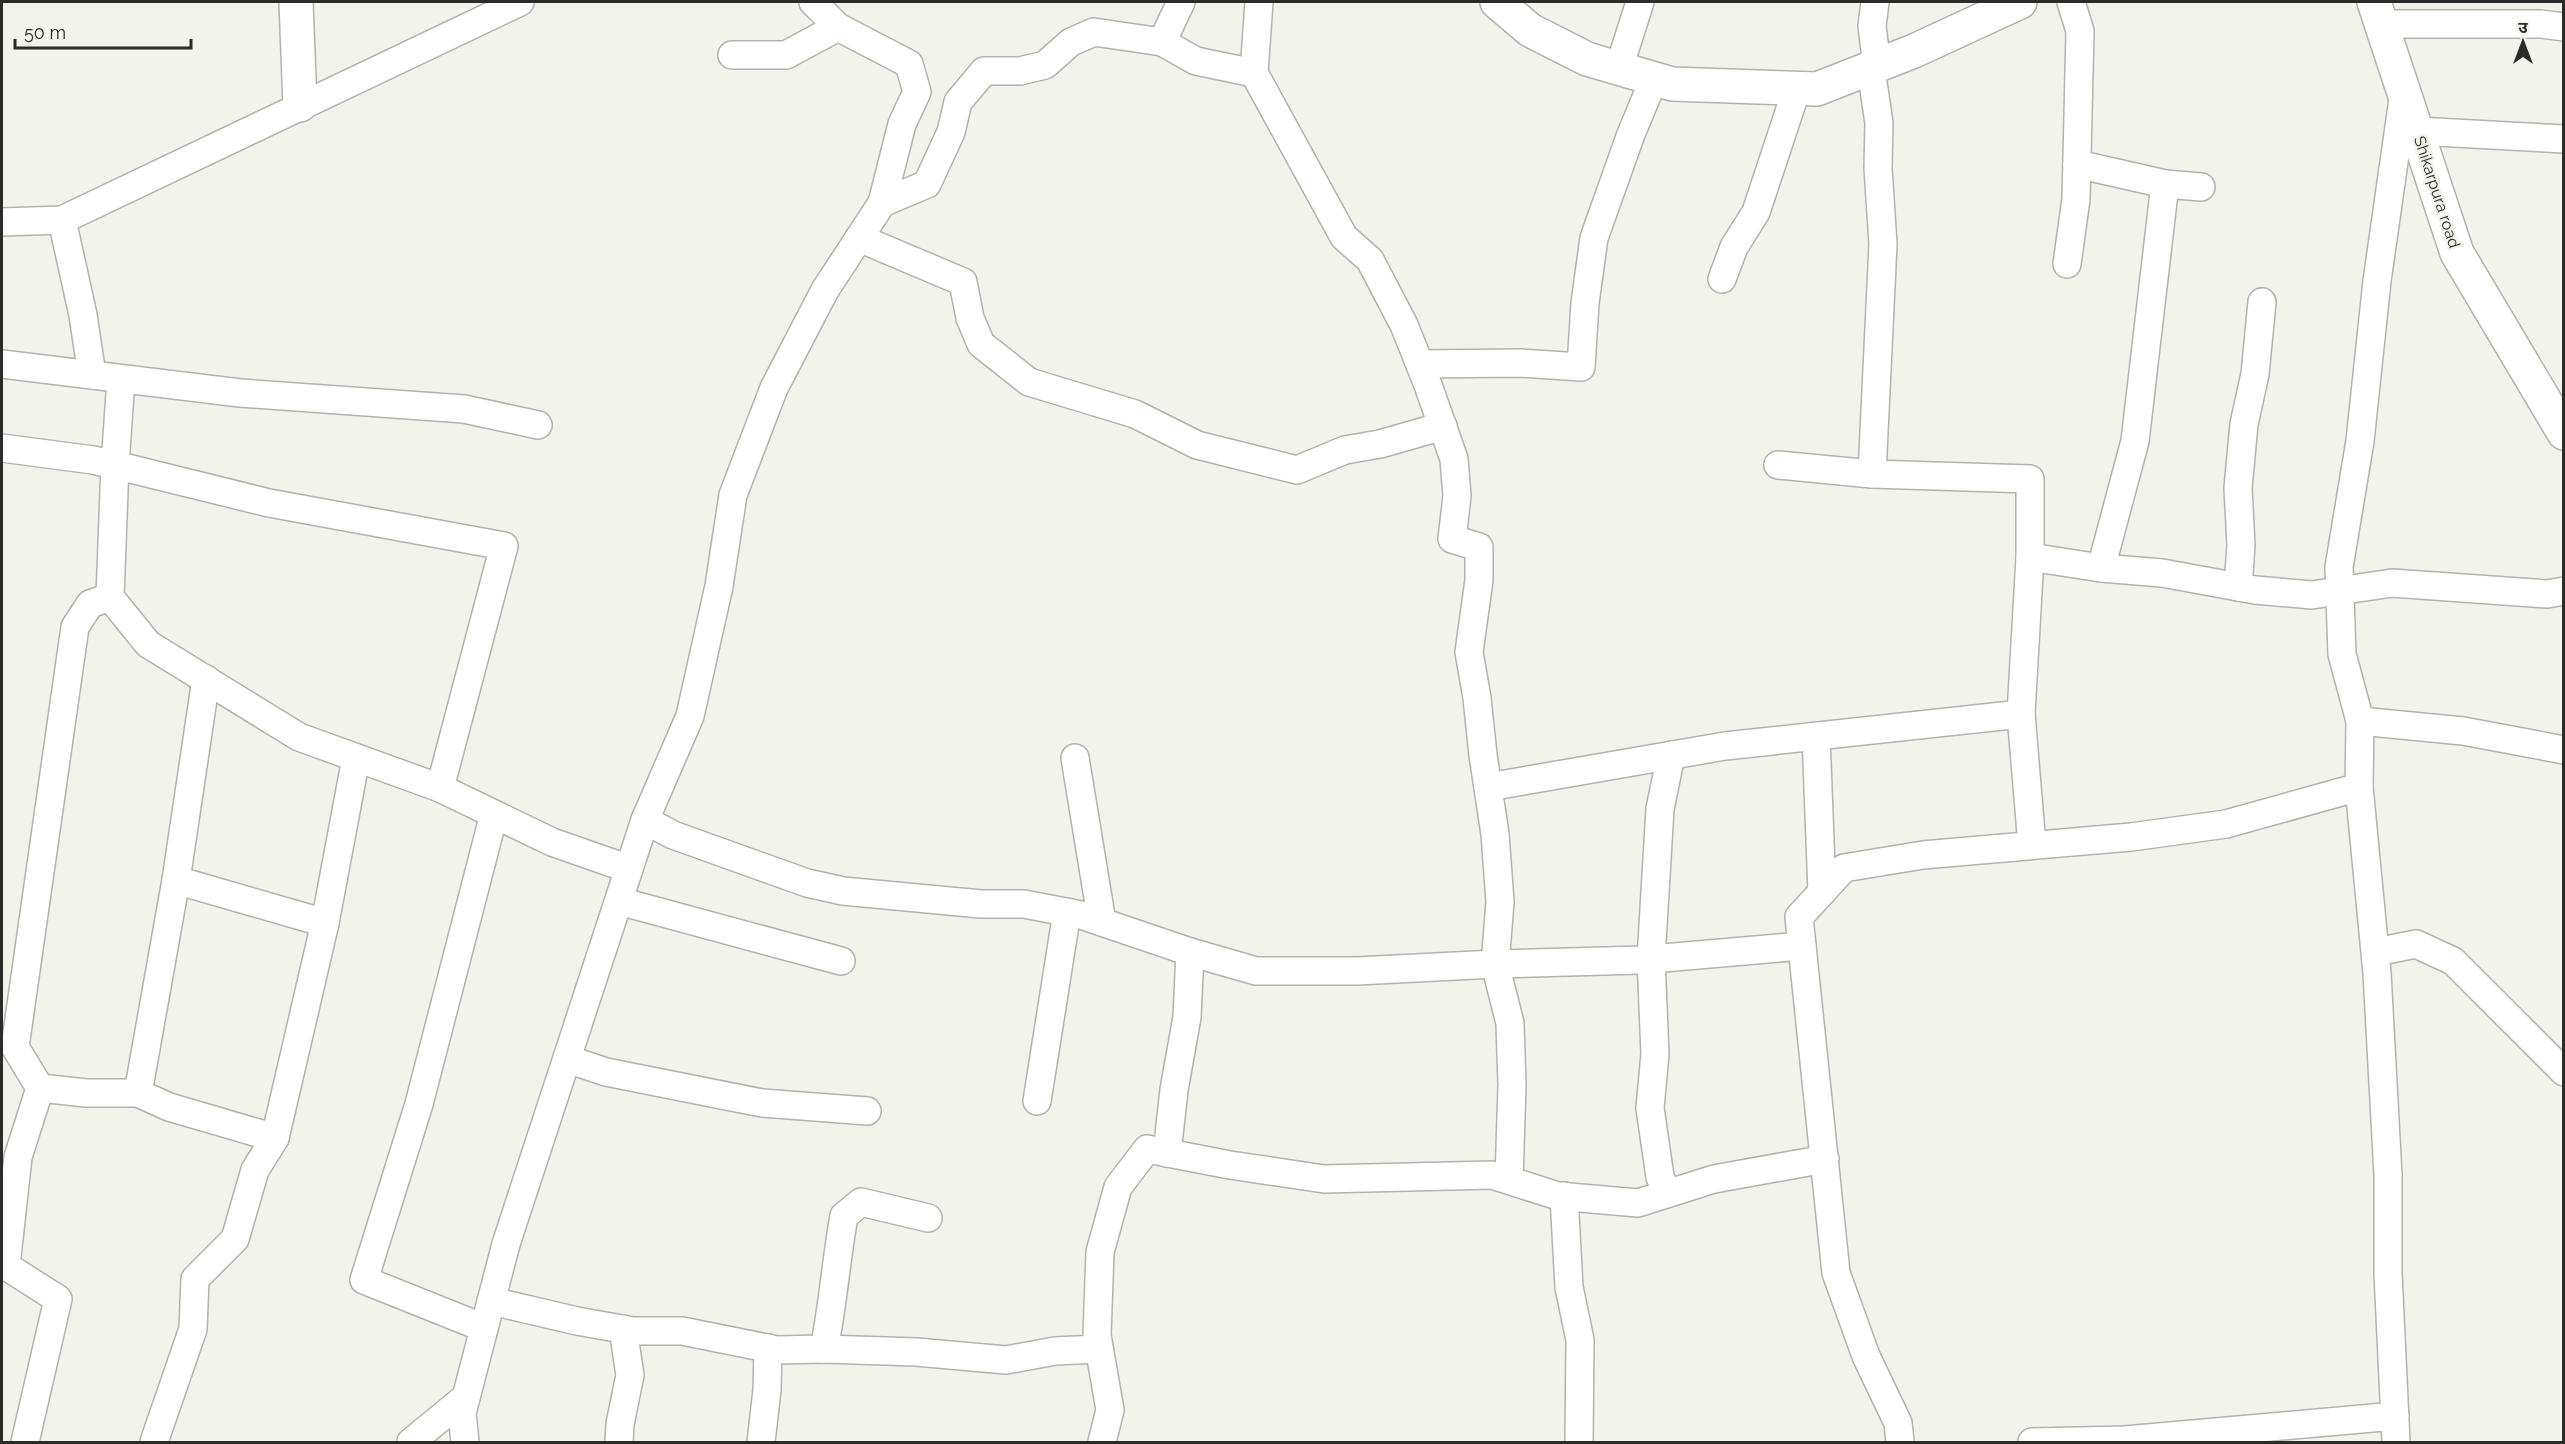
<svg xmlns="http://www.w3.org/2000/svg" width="2565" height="1444" viewBox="0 0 2565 1444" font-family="Raleway,'Noto Sans Devanagari',sans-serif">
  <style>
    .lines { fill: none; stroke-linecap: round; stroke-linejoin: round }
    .minor-casing { stroke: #b1b3ac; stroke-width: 30 }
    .tertiary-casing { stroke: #b1b3ac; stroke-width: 36 }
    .minor { stroke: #fff; stroke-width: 27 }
    .tertiary { stroke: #fff; stroke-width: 33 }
    .labels { text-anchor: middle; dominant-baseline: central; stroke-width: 5; stroke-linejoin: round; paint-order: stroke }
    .street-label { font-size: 16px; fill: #2b2b29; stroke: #f2f4ec }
  </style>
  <rect width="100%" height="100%" fill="#f2f4ec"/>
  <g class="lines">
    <defs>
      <g id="minor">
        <polyline points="1259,2 1254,73 1344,237 1370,260 1404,325 1428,385 1454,459 1457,496 1452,539 1479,547 1479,580 1469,652 1477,698 1483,755 1495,834 1500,902 1495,964 1510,1023 1512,1085 1509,1180"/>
        <polyline points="1875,2 1872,26 1877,66"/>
        <polyline points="2382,24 2541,24 2564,27"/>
        <polyline points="1162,42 1196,61 1254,73"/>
        <polyline points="732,55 786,55 838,27"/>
        <polyline points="1619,68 1640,2"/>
        <polyline points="1871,69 1879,123 1878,168 1883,244 1872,474"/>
        <polyline points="2404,92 2377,281 2360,441 2339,567 2342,654 2360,721 2463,731 2564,750"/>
        <polyline points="2417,131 2564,139"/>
        <polyline points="2077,164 2165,184 2201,187"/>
        <polyline points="882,203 927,184 951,132 958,102 984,71 1020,71 1045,65 1071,42 1094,32 1162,42 1181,2"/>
        <polyline points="62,220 83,315 92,375"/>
        <polyline points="2,222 62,220 520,2"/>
        <polyline points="859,238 963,282 970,318 981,344 1029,382 1135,414 1197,445 1297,470 1345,450 1380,444 1443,426"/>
        <polyline points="2067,264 2076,199 2080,31 2071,2"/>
        <polyline points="1722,279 1734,247 1756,212 1797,88"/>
        <polyline points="2,364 240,393 464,409 538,425"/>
        <polyline points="1420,364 1520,363 1581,367 1585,303 1594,238 1631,134 1654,79"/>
        <polyline points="2,448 93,460 115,465 269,503 504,546 440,788 299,737 148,644 110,597 115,465 121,379"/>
        <polyline points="1778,465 1872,474 2030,479 2030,557 2021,714"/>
        <polyline points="2030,557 2101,568 2135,441 2165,184"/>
        <polyline points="2101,568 2162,573 2255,590 2312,595 2392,583 2547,594 2564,591"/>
        <polyline points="2238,587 2241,545 2238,488 2244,424 2255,374 2262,302"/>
        <polyline points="1816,736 1822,892"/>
        <polyline points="1075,758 1102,922"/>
        <polyline points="1488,787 1725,746 2021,714 2032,845"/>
        <polyline points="2359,787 2377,973 2388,1175 2388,1273 2396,1442"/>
        <polyline points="440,788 552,842 629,869"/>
        <polyline points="645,820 690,716 719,586 733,495 774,388 825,290 882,203 902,124 917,92 909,64 838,27 813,2"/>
        <polyline points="176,880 325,923"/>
        <polyline points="619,901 841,961"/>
        <polyline points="2376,952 2416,944 2453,961 2564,1072"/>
        <polyline points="567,1059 606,1072 762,1103 867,1111"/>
        <polyline points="40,1088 15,1047 75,627 90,604 110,597"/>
        <polyline points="138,1093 176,880 206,679"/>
        <polyline points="1037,1101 1067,912"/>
        <polyline points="1167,1153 1174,1090 1187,1017 1190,952"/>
        <polyline points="1668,1193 1660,1177 1650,1108 1655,1054 1651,959 1660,809 1671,755"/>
        <polyline points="1564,1196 1569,1287 1580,1340 1579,1442"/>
        <polyline points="2,1265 6,1266 18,1157 40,1088 86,1093 138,1093 169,1107 275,1138"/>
        <polyline points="6,1266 58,1299 25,1442"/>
        <polyline points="491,1301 577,1321 633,1331 682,1331 777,1350 824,1349 916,1352 1006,1360 1055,1351 1099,1349"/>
        <polyline points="484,1328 364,1280 419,1104 494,814"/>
        <path d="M 824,1349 C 833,1305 836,1260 844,1216 L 861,1202 L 928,1218"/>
        <polyline points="154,1442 193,1329 195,1279 235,1239 255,1170 275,1138 325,923 356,758"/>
        <polyline points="411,1442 466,1397"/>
        <polyline points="465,1442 462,1413 506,1244 645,820 673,835 807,883 843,891 981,904 1024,904 1081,915 1190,952 1256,971 1357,971 1495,964 1640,960 1802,946"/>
        <polyline points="619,1442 620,1424 630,1375 623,1329"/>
        <polyline points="761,1442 767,1390 768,1348"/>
        <polyline points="1102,1442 1110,1410 1097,1335 1100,1252 1118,1187 1147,1149 1230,1165 1324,1179 1492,1175 1558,1196 1638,1203 1714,1179 1825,1159"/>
        <polyline points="1900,1442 1898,1423 1866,1356 1836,1273 1799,917 1844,868 1923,855 2131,837 2226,824 2359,787 2360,721"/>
        <polyline points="2032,1442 2125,1440 2395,1416"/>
      </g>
      <g id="tertiary">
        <polyline points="296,2 300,105"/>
        <polyline points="1497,2 1530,30 1587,59 1672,84 1817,89 1914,51 2020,2"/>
        <polyline points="2374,2 2457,253 2564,433"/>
      </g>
    </defs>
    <!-- minor casing -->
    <use href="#minor" class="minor-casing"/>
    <!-- tertiary casing -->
    <use href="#tertiary" class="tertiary-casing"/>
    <!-- minor -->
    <use href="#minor" class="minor"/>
    <!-- tertiary -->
    <use href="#tertiary" class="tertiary"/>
  </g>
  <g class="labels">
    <!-- street labels -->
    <g class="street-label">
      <text transform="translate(2437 192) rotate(72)">Shikarpura road</text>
    </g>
  </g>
  <!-- border -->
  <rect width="2565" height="1444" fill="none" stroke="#2b2b29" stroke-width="6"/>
  <!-- north arrow -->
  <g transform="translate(2523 42)" stroke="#f2f4ec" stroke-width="4.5" paint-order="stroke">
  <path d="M0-4.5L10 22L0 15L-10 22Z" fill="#2b2b29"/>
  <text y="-9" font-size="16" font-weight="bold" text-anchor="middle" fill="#2b2b29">उ</text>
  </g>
  <!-- scale -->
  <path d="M15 39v9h176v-9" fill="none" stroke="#2b2b29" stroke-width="3"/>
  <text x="24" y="39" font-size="18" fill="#2b2b29" stroke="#f2f4ec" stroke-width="4.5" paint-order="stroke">50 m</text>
</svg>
